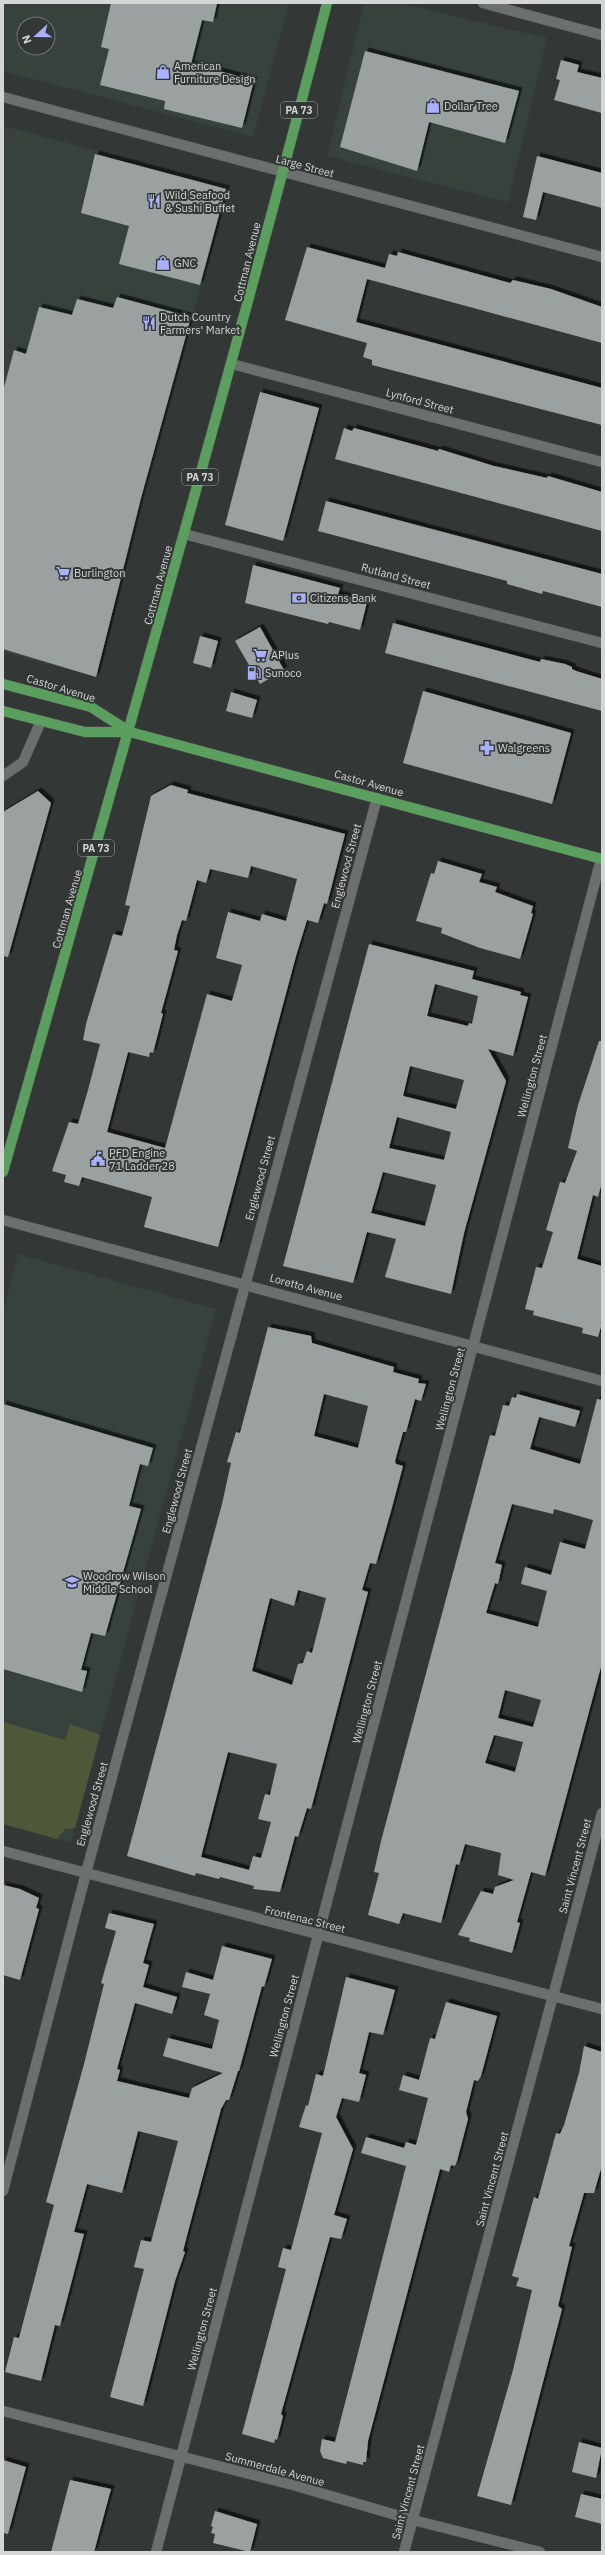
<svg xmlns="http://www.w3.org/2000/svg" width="605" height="2555" viewBox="0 0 605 2555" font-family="'IBM Plex Sans',sans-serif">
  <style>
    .built { fill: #37423d; fill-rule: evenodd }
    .green { fill: #4e5737 }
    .building { fill: #9ba1a0; fill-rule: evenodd; filter: url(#shadow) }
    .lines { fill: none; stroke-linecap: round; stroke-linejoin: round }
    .minor-casing { stroke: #525654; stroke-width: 11 }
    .major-casing { stroke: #525654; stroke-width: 11 }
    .minor { stroke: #6b706e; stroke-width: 10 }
    .major { stroke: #5b9f5e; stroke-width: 10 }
    .labels { text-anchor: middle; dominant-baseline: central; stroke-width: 4; stroke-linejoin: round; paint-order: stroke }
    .shield { fill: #333735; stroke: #a3a6a5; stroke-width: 1 }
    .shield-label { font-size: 10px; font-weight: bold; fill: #d3d6d5 }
    .poi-label { font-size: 11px; fill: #d3d6d5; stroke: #333735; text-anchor: start }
    .street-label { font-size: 11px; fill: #d3d6d5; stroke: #333735 }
  </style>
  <defs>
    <filter id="shadow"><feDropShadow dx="3.5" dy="-3.5" stdDeviation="0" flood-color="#0009"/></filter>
  </defs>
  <rect width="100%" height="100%" fill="#333735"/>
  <!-- built -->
  <g class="built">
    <path d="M 3,3 L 289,3 L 253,137 L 3,71 ZM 24,24 L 48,24 L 48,48 L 24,48 Z"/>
    <polygon points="364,3 400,3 547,38 508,202 327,156"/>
    <polygon points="3,126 228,185 96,677 3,652"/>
    <polygon points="18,1254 216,1309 71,1843 3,1824 3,1311"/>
  </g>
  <!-- green -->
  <polygon class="green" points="3,1722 65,1740 70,1724 100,1735 75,1828 65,1829 57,1839 3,1824"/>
  <!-- building -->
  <g class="building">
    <polygon points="111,3 217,3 213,22 202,20 191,64 254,80 242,128 164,109 165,101 100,85 109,49 101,47"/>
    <polygon points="365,51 519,91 505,143 429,122 417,171 340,147"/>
    <polygon points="561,60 579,65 577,72 602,78 602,113 554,100 560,80 556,79"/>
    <polygon points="95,154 226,189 200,285 119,264 129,226 81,213"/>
    <polygon points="537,156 602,173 602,208 543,192 536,220 523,217"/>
    <polygon points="307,247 385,268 389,254 397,256 398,252 510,283 513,280 551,289 602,307 602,343 367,279 356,322 602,388 602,425 372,365 372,360 363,357 367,343 285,320"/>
    <polygon points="117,297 191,317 141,498 96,677 3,649 3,391 14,350 26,354 39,307 72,315 77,299 113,308"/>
    <polygon points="260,392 319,408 283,541 225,525"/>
    <polygon points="344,428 352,431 354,428 438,451 439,449 494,466 547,478 548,476 602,492 602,531 335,459"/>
    <polygon points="326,501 602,574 602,607 543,591 542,594 507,584 507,581 318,531"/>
    <polygon points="253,565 340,588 338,594 367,602 360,630 329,622 328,624 245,603"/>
    <polygon points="393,623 540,662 541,659 565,664 572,667 572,669 576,671 602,679 602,711 385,653"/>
    <polygon points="260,627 284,670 260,684 235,641"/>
    <polygon points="200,636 218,641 211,668 193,663"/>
    <polygon points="423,691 571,733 552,804 403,763"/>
    <polygon points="231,692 257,700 252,718 226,711"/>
    <path d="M 171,785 L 188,790 L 187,793 L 345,834 L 327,904 L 324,903 L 318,923 L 307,920 L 296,956 L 218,1247 L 144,1227 L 152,1197 L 82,1177 L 79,1186 L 64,1182 L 66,1175 L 52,1171 L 69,1122 L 78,1124 L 88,1090 L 100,1044 L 83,1040 L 86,1024 L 113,934 L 122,936 L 130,906 L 125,905 L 151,796 ZM 251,866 L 297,879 L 286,921 L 262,914 L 260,921 L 228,912 L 216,958 L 242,965 L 232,1001 L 207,994 L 165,1148 L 107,1132 L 128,1052 L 149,1057 L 150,1052 L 153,1053 L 163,1014 L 161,1013 L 178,951 L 174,950 L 177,935 L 182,920 L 186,921 L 197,880 L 206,883 L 210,869 L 248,878 Z"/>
    <polygon points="38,791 51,803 8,957 3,956 3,812"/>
    <polygon points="438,861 482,874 479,882 497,887 495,892 533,906 531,913 533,914 520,959 480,948 441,933 442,928 416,921 431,873 434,874"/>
    <path d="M 369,944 L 474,971 L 472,979 L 521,992 L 520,995 L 528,997 L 513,1056 L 488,1049 L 506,1081 L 464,1233 L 451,1294 L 385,1277 L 396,1239 L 367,1232 L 353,1283 L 283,1266 ZM 435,984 L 478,996 L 472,1024 L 469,1023 L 468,1026 L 427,1016 ZM 410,1066 L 464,1080 L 456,1109 L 403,1096 ZM 397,1117 L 451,1132 L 444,1160 L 389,1148 ZM 383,1172 L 436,1185 L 425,1226 L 371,1213 Z"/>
    <polygon points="599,1041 602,1041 602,1182 598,1197 593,1195 577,1259 602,1266 602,1323 598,1337 582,1333 583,1328 533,1315 534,1311 525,1309 536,1267 542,1268 553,1232 546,1230 560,1182 565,1183 577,1151 568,1148 578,1105"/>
    <path d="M 268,1327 L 311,1336 L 312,1343 L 394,1367 L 393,1372 L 419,1379 L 418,1383 L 426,1384 L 421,1401 L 415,1399 L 406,1432 L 403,1432 L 395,1461 L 396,1464 L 403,1466 L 391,1511 L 376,1564 L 370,1563 L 362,1590 L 368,1592 L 311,1809 L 307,1808 L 298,1837 L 295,1836 L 280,1892 L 253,1889 L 254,1886 L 220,1877 L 219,1879 L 196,1873 L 195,1876 L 127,1856 L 222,1504 L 231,1463 L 227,1462 L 236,1432 L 240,1433 ZM 324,1394 L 368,1406 L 358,1448 L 314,1436 ZM 298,1590 L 326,1598 L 312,1653 L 307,1651 L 303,1663 L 298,1664 L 292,1685 L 252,1671 L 270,1598 L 294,1606 ZM 228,1752 L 277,1764 L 270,1795 L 265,1794 L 258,1819 L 271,1822 L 261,1858 L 253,1856 L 249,1870 L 201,1857 Z"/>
    <path d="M 517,1394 L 580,1411 L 575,1427 L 539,1417 L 530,1449 L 580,1464 L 597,1399 L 602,1400 L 602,1663 L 545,1876 L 531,1872 L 517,1922 L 520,1923 L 512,1953 L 469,1941 L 470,1938 L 458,1935 L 481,1891 L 493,1894 L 495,1887 L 514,1880 L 498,1875 L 501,1853 L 465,1844 L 459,1865 L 456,1864 L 441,1923 L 403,1913 L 399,1924 L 368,1915 L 379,1873 L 374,1872 L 381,1841 L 490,1435 L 495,1436 L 503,1405 L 509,1406 L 512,1397 L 516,1398 ZM 512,1504 L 553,1514 L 554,1509 L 593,1520 L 585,1549 L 560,1542 L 551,1575 L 525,1567 L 521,1584 L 547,1591 L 538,1627 L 486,1613 L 495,1583 L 498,1584 L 502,1565 L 495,1563 ZM 505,1690 L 541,1700 L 533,1727 L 498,1718 ZM 494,1735 L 523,1742 L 515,1772 L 485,1763 Z"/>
    <polygon points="3,1404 153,1448 148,1466 140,1464 129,1506 141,1509 105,1636 91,1633 81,1670 87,1671 82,1692 3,1669"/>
    <polygon points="3,1885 20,1889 39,1898 36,1908 39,1909 20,1980 3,1975"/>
    <polygon points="109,1913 154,1924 143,1963 149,1965 143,1987 177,1997 172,2014 135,2003 117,2069 120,2070 117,2081 189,2098 192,2088 223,2073 163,2056 168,2038 212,2049 219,2020 204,2015 210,1994 182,1987 186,1972 213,1980 222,1946 272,1959 264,1987 262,1986 239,2071 238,2071 229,2100 226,2100 221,2109 190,2224 183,2251 185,2252 175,2281 143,2406 110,2397 144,2269 134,2267 141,2240 151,2242 178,2141 138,2131 122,2193 87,2184 74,2232 84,2234 60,2326 55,2325 41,2381 5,2372 14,2337 19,2338 54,2205 46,2202 84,2064 104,1984 101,1983 116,1931 105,1928"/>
    <polygon points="346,1977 395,1990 383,2035 369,2032 359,2073 366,2075 359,2102 342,2098 336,2117 353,2149 334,2215 347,2219 341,2239 330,2237 281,2414 283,2416 277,2440 275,2439 274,2443 242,2434 286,2269 278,2267 283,2248 291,2250 322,2133 299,2127 306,2105 308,2106 316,2074 323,2076"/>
    <polygon points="446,2002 497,2016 481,2076 478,2081 474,2080 466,2112 468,2119 457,2161 455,2166 451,2165 449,2172 440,2169 368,2441 366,2462 363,2462 363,2465 347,2461 346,2464 323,2458 320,2451 322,2439 335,2442 406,2166 361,2153 366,2137 404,2148 406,2142 416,2145 428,2098 399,2090 403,2075 419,2080 430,2038 435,2039"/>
    <polygon points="584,2046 602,2052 602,2165 594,2193 584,2193 569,2246 572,2247 558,2306 562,2309 511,2505 477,2496 513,2370 532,2290 516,2286 519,2278 512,2276 534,2197 538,2199 556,2133 560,2134 564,2125 579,2073"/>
    <polygon points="579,2442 602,2448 596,2478 572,2472"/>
    <polygon points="3,2460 26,2467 8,2534 3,2533"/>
    <polygon points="70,2480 111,2489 94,2552 51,2552"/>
    <polygon points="581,2494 602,2499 602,2524 575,2517"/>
    <polygon points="215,2511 257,2524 250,2552 213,2543 215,2534 211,2533 213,2527 211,2526"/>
  </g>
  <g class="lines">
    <defs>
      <g id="minor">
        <polyline points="483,3 602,35"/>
        <polyline points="3,97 602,257"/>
        <polyline points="232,364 602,462"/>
        <polyline points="184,534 602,643"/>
        <polyline points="3,776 23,762 41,721"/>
        <polyline points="3,1220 602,1381"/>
        <polyline points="3,1851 602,2009"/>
        <polyline points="3,2191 86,1873 377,798"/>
        <polyline points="3,2411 293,2485 413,2520 540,2552"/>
        <polyline points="156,2552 601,859"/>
        <polyline points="404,2552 602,1813"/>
      </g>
      <g id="major">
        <polyline points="3,684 91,707 130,732"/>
        <polyline points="3,711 85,732 130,732 602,859"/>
        <path d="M 3,1172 C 113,783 226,395 327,3"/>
      </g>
    </defs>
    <!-- minor casing -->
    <use href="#minor" class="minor-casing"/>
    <!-- major casing -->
    <use href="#major" class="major-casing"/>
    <!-- minor -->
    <use href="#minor" class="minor"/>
    <!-- major -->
    <use href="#major" class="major"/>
  </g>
  <!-- icons -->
  <defs>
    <symbol id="shop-bare" viewBox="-9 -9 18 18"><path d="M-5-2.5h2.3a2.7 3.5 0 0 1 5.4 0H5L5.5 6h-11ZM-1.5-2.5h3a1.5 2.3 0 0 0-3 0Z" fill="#a9b0fc" stroke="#333735" stroke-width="2.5" paint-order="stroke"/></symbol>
    <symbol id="restaurant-bare" viewBox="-9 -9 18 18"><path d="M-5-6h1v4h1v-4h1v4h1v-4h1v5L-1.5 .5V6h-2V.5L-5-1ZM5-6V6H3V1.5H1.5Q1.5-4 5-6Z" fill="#a9b0fc" stroke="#333735" stroke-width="2.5" paint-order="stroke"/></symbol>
    <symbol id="supermarket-bare" viewBox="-9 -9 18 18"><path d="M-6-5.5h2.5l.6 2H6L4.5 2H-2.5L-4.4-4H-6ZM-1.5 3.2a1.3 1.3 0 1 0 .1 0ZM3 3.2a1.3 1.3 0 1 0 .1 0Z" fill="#a9b0fc" stroke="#333735" stroke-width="2.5" paint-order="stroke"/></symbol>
    <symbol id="bank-bare" viewBox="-9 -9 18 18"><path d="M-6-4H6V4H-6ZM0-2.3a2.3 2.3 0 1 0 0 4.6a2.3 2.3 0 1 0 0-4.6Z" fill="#a9b0fc" stroke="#333735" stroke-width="2.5" paint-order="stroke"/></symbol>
    <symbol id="fuel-bare" viewBox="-9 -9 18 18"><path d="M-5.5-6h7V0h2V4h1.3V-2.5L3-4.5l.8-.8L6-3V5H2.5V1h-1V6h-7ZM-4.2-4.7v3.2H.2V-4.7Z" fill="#a9b0fc" stroke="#333735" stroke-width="2.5" paint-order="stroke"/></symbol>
    <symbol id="pharmacy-bare" viewBox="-9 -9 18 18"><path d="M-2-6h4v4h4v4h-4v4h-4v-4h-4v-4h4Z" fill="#a9b0fc" stroke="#333735" stroke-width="2.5" paint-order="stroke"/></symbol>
    <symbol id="civic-bare" viewBox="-9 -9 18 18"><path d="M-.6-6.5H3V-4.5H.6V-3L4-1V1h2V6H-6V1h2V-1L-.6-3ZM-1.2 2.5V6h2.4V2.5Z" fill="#a9b0fc" stroke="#333735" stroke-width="2.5" paint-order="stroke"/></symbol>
    <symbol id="school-bare" viewBox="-9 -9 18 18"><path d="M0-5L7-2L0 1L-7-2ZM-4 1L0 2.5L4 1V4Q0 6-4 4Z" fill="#a9b0fc" stroke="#333735" stroke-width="2.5" paint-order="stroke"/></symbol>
  </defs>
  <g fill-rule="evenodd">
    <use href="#shop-bare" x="153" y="62" width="20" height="20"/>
    <use href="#shop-bare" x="423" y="96" width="20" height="20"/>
    <use href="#restaurant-bare" x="144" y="191" width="20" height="20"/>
    <use href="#shop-bare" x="153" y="253" width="20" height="20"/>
    <use href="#restaurant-bare" x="139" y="313" width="20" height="20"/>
    <use href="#supermarket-bare" x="53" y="563" width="20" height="20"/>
    <use href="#bank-bare" x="289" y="588" width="20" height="20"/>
    <use href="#supermarket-bare" x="250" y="645" width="20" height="20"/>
    <use href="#fuel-bare" x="244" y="663" width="20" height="20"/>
    <use href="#pharmacy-bare" x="477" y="738" width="20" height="20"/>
    <use href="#civic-bare" x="88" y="1149" width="20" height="20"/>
    <use href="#school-bare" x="62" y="1572" width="20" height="20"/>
  </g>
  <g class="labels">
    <!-- shield labels -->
    <g class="shield">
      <rect x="281" y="102" width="36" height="16" rx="3"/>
      <rect x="182" y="469" width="36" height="16" rx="3"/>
      <rect x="78" y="840" width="36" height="16" rx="3"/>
    </g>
    <g class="shield-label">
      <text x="299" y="110">PA 73</text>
      <text x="200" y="477">PA 73</text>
      <text x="96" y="848">PA 73</text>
    </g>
    <!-- poi labels -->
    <g class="poi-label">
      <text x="174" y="66">American<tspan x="174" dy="13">Furniture Design</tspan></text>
      <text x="444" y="106">Dollar Tree</text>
      <text x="165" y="195">Wild Seafood<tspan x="165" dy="13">&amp; Sushi Buffet</tspan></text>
      <text x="174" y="263">GNC</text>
      <text x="160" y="317">Dutch Country<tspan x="160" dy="13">Farmers' Market</tspan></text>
      <text x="74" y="573">Burlington</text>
      <text x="310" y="598">Citizens Bank</text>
      <text x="271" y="655">APlus</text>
      <text x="265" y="673">Sunoco</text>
      <text x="498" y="748">Walgreens</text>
      <text x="109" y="1153">PFD Engine<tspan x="109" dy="13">71 Ladder 28</tspan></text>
      <text x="83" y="1576">Woodrow Wilson<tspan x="83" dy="13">Middle School</tspan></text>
    </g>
    <!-- street labels -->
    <g class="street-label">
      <text transform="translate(305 166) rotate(15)">Large Street</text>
      <text transform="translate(247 262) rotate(-76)">Cottman Avenue</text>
      <text transform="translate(420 401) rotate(15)">Lynford Street</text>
      <text transform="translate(396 576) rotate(15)">Rutland Street</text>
      <text transform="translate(158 585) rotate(-75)">Cottman Avenue</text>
      <text transform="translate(61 688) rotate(17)">Castor Avenue</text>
      <text transform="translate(369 783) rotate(16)">Castor Avenue</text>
      <text transform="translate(346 866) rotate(-75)">Englewood Street</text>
      <text transform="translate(67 909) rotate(-74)">Cottman Avenue</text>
      <text transform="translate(532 1076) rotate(-75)">Wellington Street</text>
      <text transform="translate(260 1178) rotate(-75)">Englewood Street</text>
      <text transform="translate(306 1287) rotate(15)">Loretto Avenue</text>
      <text transform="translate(450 1389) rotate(-75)">Wellington Street</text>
      <text transform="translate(177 1491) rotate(-75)">Englewood Street</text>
      <text transform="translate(367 1702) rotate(-75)">Wellington Street</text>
      <text transform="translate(92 1804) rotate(-74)">Englewood Street</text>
      <text transform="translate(575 1866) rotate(-75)">Saint Vincent Street</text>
      <text transform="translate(305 1919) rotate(14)">Frontenac Street</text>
      <text transform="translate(284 2016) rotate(-75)">Wellington Street</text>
      <text transform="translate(492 2179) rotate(-75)">Saint Vincent Street</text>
      <text transform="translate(202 2329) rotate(-75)">Wellington Street</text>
      <text transform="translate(275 2469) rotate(15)">Summerdale Avenue</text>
      <text transform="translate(408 2492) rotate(-75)">Saint Vincent Street</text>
    </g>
  </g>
  <!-- border -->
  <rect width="605" height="2555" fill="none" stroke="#d3d6d5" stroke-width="8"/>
  <!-- north arrow -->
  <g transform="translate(36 36) rotate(249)"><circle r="19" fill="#333735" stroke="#737775"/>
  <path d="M0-3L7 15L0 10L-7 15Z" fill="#a9b0fc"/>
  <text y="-6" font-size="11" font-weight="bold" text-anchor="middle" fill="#d3d6d5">N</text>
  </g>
</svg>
